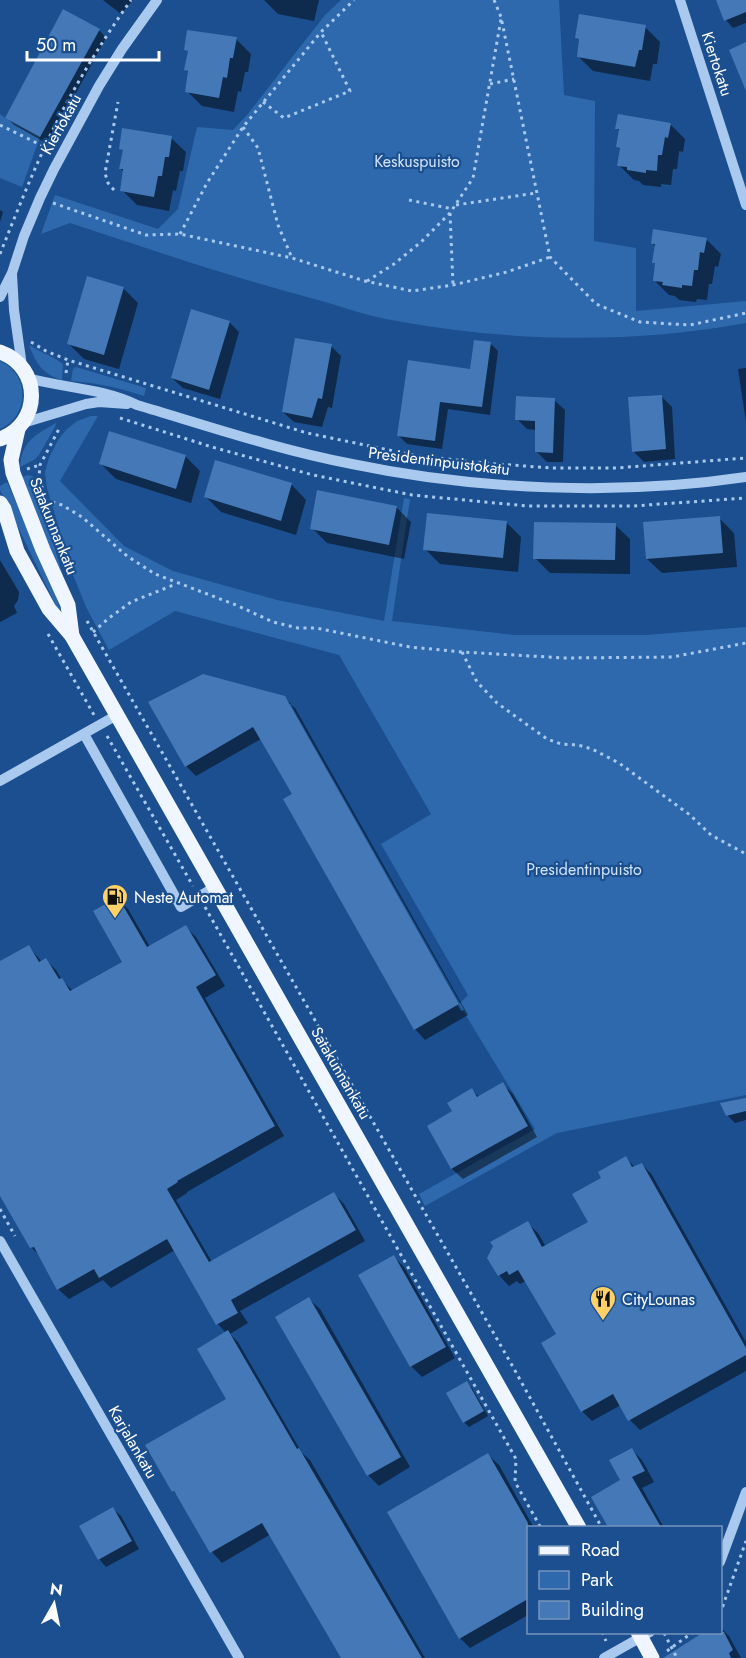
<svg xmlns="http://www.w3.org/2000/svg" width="746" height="1658" viewBox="0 0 746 1658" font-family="Jost,sans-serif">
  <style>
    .green { fill: #2e69ad }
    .shadow { fill: #0007 }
    .building { fill: #4478b7 }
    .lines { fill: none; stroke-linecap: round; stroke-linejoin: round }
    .path { stroke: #a9c9ee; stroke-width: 3; stroke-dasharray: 3 4.5; stroke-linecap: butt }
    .minor { stroke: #a9c9ee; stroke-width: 10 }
    .major { stroke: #f0f6ff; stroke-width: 15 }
    .labels { text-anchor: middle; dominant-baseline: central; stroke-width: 4.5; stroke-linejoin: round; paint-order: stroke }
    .street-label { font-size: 16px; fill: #fff; stroke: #1b4f8f }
    .park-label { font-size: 16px; fill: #cfe3fa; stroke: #1b4f8f }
    .poi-label { font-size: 16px; fill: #fff; stroke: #1b4f8f; text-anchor: start }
  </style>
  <rect width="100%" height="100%" fill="#1b4f8f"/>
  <!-- green -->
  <g class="green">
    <path d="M 341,0 L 559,0 L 564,95 L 595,101 L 594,241 L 636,248 L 636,311 L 746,301 L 746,323 C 632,344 511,342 397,321 C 370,317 344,307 318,300 C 234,278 152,250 70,223 L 41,234 L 55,195 L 158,229 L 178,209 L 197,127 L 233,130 L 247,115 L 325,15 Z"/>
    <polygon points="0,114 5,118 40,137 22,187 0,178"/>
    <path d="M 29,345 C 40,352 54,357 63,364 L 62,380 C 43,374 36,364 29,345 Z"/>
    <path d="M 0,361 C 30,374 30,416 0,429 Z"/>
    <path d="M 76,367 L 146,388 L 144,396 C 120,388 97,383 71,381 L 73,369 Z"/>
    <polygon points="91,416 98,416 60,481 124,546 173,571 277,600 384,621 404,498 410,499 392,621 515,635 646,635 746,627 746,1095 557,1133 425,1206 419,1194 535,1129 459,1004 468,995 381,844 431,814 339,655 175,611 109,650 86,607 72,572 47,488 45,472 49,458 58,440 66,430 77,421"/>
    <path d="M 56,423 L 55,427 L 39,455 L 34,460 L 20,467 C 22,441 35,435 56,423 Z"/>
    <polygon points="27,475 32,476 35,479 63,576 62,578 22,477"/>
    <polygon points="7,482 51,580 61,612 59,612 0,490 0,486"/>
  </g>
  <!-- shadow -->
  <g class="shadow">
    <polygon points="103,0 133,0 121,14"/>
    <polygon points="264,0 322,0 319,0 314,21 278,14"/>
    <polygon points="717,0 746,0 746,23 733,28 726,20"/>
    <polygon points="645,27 660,42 657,64 653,64 650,81 593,71 578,56 581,41 576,37"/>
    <polygon points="99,30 106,38 48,144 14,125 6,117"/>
    <polygon points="236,39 251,54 248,72 245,72 241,92 238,91 234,112 202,106 187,91 189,73 186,70 189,53 186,49"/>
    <polygon points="670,124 685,139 683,152 679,151 677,169 673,169 671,185 661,184 661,187 643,185 639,181 634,180 619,165 621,150 618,147 620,132 617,128"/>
    <polygon points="171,138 186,152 183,171 180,171 176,191 173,190 169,211 137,205 122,190 124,172 121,169 124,152 121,148"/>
    <polygon points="0,210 3,212 0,222"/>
    <polygon points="706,239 721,254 718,267 715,266 712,284 709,284 707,300 697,299 696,302 679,300 675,296 669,295 654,280 657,265 653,262 656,247 652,243"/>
    <polygon points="123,288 138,303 119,369 84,359 69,344"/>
    <polygon points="229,322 239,332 220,399 183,388 172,378"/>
    <polygon points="490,343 498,351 490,415 448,409 442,449 407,444 399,436 472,371"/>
    <polygon points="331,346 341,356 332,408 328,407 322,427 294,422 283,412"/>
    <polygon points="746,368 746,422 738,369"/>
    <polygon points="661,396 672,407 675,459 644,462 633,451"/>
    <polygon points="554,400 565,410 563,462 547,462 536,451 537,430 527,429 517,419"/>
    <polygon points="185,456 200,471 191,503 116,479 101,464"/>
    <polygon points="216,462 292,485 306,500 296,535 221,512 206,497"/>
    <polygon points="396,507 411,522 404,559 327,543 312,528"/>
    <polygon points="719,518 734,533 737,567 662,573 647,559"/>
    <polygon points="506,522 521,537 518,572 440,564 425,549"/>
    <polygon points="615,525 630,539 630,574 550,573 535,558"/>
    <polygon points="0,560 19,592 18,600 14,606 17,613 0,622"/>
    <polygon points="284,697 291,704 288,704 461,1011 464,1010 291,705 295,708 468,1015 425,1040 415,1029 294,795 261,739 196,776 186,766"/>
    <polygon points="118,899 128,909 150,947 186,927 196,937 225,986 205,998 284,1136 187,1192 187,1193 176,1200 212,1262 334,1194 344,1204 365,1241 240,1311 248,1323 230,1334 238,1342 302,1453 310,1460 425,1658 343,1658 271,1534 222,1563 212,1552 180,1499 173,1491 228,1399 226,1333 218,1324 175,1250 111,1288 103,1280 69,1299 58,1289 41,1257 31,1247 0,1193 0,963 29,947 42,962 46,960 56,970 62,980 73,991 124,962"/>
    <polygon points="503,1084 513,1094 537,1137 463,1179 452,1169 429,1126 455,1112 472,1090 479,1097"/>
    <polygon points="746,1099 746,1120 735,1123 727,1115"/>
    <polygon points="625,1158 635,1167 642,1164 652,1175 746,1342 746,1371 640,1430 630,1420 621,1405 592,1421 582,1411 558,1335 526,1281 520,1284 517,1281 509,1286 499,1275 527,1223 538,1233 546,1247 590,1223 603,1178"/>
    <polygon points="394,1257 404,1267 455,1358 422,1377 411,1366 360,1275"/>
    <polygon points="309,1299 320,1309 410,1467 379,1486 368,1475 277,1317"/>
    <polygon points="467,1383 472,1388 488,1416 469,1427 464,1422 448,1393"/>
    <polygon points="632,1450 642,1460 654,1482 642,1488 664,1528 610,1528 593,1497 622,1480"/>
    <polygon points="488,1455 499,1465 534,1528 528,1528 528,1615 470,1648 460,1638"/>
    <polygon points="113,1509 121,1516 139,1549 106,1567 99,1559"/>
    <polygon points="720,1627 729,1636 741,1658 682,1658 720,1632"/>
  </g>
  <!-- building -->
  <g class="building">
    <polygon points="716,0 746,0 746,12 724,21"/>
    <polygon points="63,9 100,29 40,137 5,118"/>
    <polygon points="579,14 646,25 642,50 639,50 635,67 577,57 579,39 575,38"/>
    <polygon points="187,30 237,37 233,58 230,58 227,78 223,77 219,98 185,92 188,71 184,70 188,51 184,50"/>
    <polygon points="746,42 746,91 729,50"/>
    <polygon points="618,114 671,123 668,138 665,137 662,155 658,155 657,171 646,170 646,173 627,170 627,167 617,166 620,148 616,147 619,129 615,129"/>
    <polygon points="122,128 172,136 169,157 165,157 162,176 158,176 154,197 120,191 123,169 119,169 123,150 119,149"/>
    <polygon points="653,229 707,238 704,253 700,252 698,270 694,270 692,286 682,285 682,288 662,285 663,282 653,281 655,263 652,263 655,244 651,244"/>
    <polygon points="87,276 124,287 104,355 67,344"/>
    <polygon points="191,309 230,321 209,390 171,378"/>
    <polygon points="295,338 332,344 322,399 318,398 312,418 282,412"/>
    <polygon points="474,340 491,342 482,407 440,402 435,441 397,436 408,360 470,369"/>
    <polygon points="662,395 666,449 632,452 628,397"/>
    <polygon points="516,396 555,398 553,453 535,452 535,421 515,420"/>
    <polygon points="109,431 186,455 176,489 99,464"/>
    <polygon points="215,460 292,483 281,521 204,497"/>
    <polygon points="317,490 397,506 389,545 310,529"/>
    <polygon points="427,513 507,521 503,558 423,550"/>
    <polygon points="720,516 723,553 646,559 643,522"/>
    <polygon points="534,522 616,523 615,560 533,559"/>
    <polygon points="203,674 285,696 459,1004 414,1030 283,799 292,794 253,727 185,767 148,702"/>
    <polygon points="118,897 147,947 186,925 216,975 196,987 275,1126 177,1181 178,1182 167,1189 209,1262 334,1192 356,1230 231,1300 238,1313 216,1325 167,1239 99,1278 94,1269 57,1290 34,1247 30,1248 0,1196 0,961 29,945 39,962 46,958 59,979 62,978 70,991 122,962 93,911"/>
    <polygon points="503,1082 528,1126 451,1169 427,1126 452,1111 447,1103 472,1088 477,1097"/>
    <polygon points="746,1098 746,1111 726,1116 720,1103"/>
    <polygon points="626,1156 632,1167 642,1163 746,1348 746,1355 628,1421 613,1394 581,1412 541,1343 556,1334 518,1270 509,1275 507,1271 498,1276 487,1258 493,1246 490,1242 528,1221 542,1247 588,1222 572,1194 601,1178 598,1172"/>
    <polygon points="394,1255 446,1347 410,1367 358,1275"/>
    <polygon points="309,1297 401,1457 367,1476 275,1317"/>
    <polygon points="228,1330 297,1449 299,1448 422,1658 341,1658 262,1523 210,1553 174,1491 172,1492 145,1445 226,1399 197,1349"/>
    <polygon points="467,1381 484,1411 463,1423 446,1393"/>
    <polygon points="632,1448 645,1471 632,1477 661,1527 608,1527 591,1497 620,1480 609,1460"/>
    <polygon points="488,1453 528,1523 528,1599 459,1639 387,1512"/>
    <polygon points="113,1507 132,1541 98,1560 79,1526"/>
    <polygon points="704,1632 724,1632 733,1650 729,1653 731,1658 663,1658"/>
  </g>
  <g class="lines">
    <!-- path -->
    <g class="path">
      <polyline points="494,0 501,17 550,257 596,304 640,322 690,325 746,313"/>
      <polyline points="490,84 514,79"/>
      <polyline points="263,102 284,118 350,91 321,32"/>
      <polyline points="0,125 47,148"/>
      <polyline points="243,127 258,148 278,225 292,258"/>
      <polyline points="114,190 108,183 105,173 118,102"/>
      <polyline points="409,200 453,209"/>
      <polyline points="53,203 146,235 180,234 292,258 365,281 412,291 453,285 507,272 550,257"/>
      <polyline points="456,205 536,193"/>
      <polyline points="450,213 453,285"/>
      <polyline points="180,234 207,183 243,127 321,32 354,0"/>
      <path d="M 0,254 C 20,204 40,153 65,106 C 85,69 107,34 131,0"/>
      <polyline points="367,281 394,264 421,242 450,213 473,178 501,19"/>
      <polyline points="31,342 46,351 68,360 307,433 418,456 496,464 553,468 616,468 746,458"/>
      <polyline points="66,373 68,360"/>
      <polyline points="120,418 212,447 313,475 412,495 527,506 633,506 746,498"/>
      <polyline points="27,469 40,465"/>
      <polyline points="45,500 62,505 82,517 127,556 155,574 236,605 273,622 298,628 316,628 410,647 462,652 565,658 672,657 746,643"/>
      <polyline points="55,531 39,477 40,465 60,427"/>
      <polyline points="87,621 513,1367 602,1528"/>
      <polyline points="93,632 109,618 131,602 176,584"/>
      <polyline points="48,634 94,715"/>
      <polyline points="462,652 477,682 497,703 547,739 561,744 578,745 592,749 619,763 690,815 711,835 746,854"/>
      <polyline points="107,736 193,886"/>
      <polyline points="205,907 516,1459 515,1482 541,1528"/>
      <polyline points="0,1209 15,1236"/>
      <polyline points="720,1614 746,1541"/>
      <polyline points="602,1632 606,1641"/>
      <polyline points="664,1633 677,1658"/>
      <polyline points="667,1651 693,1632"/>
    </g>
    <!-- minor -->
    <g class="minor">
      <polyline points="680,0 746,205"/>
      <polyline points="12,274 14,310 22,366"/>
      <polyline points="0,297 12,273 24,236 40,198 54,169 99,86 122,49 157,0"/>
      <path d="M 27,378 C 64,388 102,388 137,405 C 208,426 279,450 352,464 C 476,490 620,496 746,477"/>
      <polyline points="23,423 86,404 99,402 127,404"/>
      <polyline points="84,734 181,907 215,887"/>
      <polyline points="0,781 117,715"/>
      <polyline points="0,1241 239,1658"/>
      <polyline points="720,1562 746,1492"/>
      <polyline points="604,1658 650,1632"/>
    </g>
    <!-- major -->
    <g class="major">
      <path d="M 0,352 C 42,367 42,424 0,439"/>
      <polyline points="18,429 11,460 13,473 43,550 68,605 72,636"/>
      <polyline points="0,503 4,509 17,551 49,609 72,636 579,1528"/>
      <polyline points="638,1632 652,1658"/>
    </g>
  </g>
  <!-- icons -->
  <defs>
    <symbol id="fuel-pin" viewBox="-11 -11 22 30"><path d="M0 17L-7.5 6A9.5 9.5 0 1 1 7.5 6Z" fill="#ffd166" stroke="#1b4f8f"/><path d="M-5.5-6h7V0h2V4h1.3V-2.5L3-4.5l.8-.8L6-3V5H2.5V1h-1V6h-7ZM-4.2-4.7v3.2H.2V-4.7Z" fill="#111"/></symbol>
    <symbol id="restaurant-pin" viewBox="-11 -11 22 30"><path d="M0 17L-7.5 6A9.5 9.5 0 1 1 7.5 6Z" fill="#ffd166" stroke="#1b4f8f"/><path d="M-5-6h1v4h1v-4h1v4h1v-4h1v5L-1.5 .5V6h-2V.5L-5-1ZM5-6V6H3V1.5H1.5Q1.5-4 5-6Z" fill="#111"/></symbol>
  </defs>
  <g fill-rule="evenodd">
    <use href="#fuel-pin" x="100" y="882" width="30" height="40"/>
    <use href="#restaurant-pin" x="588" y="1284" width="30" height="40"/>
  </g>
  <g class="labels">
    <!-- street labels -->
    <g class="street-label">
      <text transform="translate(717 64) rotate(72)">Kiertokatu</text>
      <text transform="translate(61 124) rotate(-61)">Kiertokatu</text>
      <text transform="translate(439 461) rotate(7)">Presidentinpuistokatu</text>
      <text transform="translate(54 526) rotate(68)">Satakunnankatu</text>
      <text transform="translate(341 1073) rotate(60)">Satakunnankatu</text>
      <text transform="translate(133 1442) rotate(60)">Karjalankatu</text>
    </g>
    <!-- park labels -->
    <g class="park-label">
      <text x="417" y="161">Keskuspuisto</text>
      <text x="584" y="869">Presidentinpuisto</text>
    </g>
    <!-- poi labels -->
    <g class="poi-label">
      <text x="134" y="897">Neste Automat</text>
      <text x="622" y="1299">CityLounas</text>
    </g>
  </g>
  <!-- legend -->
  <rect x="527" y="1526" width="195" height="108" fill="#1b4f8f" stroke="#7695bc" stroke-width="1.5"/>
  <rect x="539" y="1546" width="30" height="9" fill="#f0f6ff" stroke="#7695bc" stroke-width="1.5"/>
  <text x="581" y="1556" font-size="18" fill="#ffffff">Road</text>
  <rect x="539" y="1571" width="30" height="18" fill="#2e69ad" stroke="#7695bc" stroke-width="1.5"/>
  <text x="581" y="1586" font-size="18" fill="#ffffff">Park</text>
  <rect x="539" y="1601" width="30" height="18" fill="#4478b7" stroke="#7695bc" stroke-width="1.5"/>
  <text x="581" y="1616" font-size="18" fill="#ffffff">Building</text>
  <!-- north arrow -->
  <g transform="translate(54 1604) rotate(9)" stroke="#1b4f8f" stroke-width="4.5" paint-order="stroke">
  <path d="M0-4.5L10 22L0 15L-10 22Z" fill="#ffffff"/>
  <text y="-9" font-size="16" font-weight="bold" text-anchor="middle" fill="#ffffff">N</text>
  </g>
  <!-- scale -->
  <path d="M27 51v9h132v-9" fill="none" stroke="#ffffff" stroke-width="3"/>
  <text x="36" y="51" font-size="18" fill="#ffffff" stroke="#1b4f8f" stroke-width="4.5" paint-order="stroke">50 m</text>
</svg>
